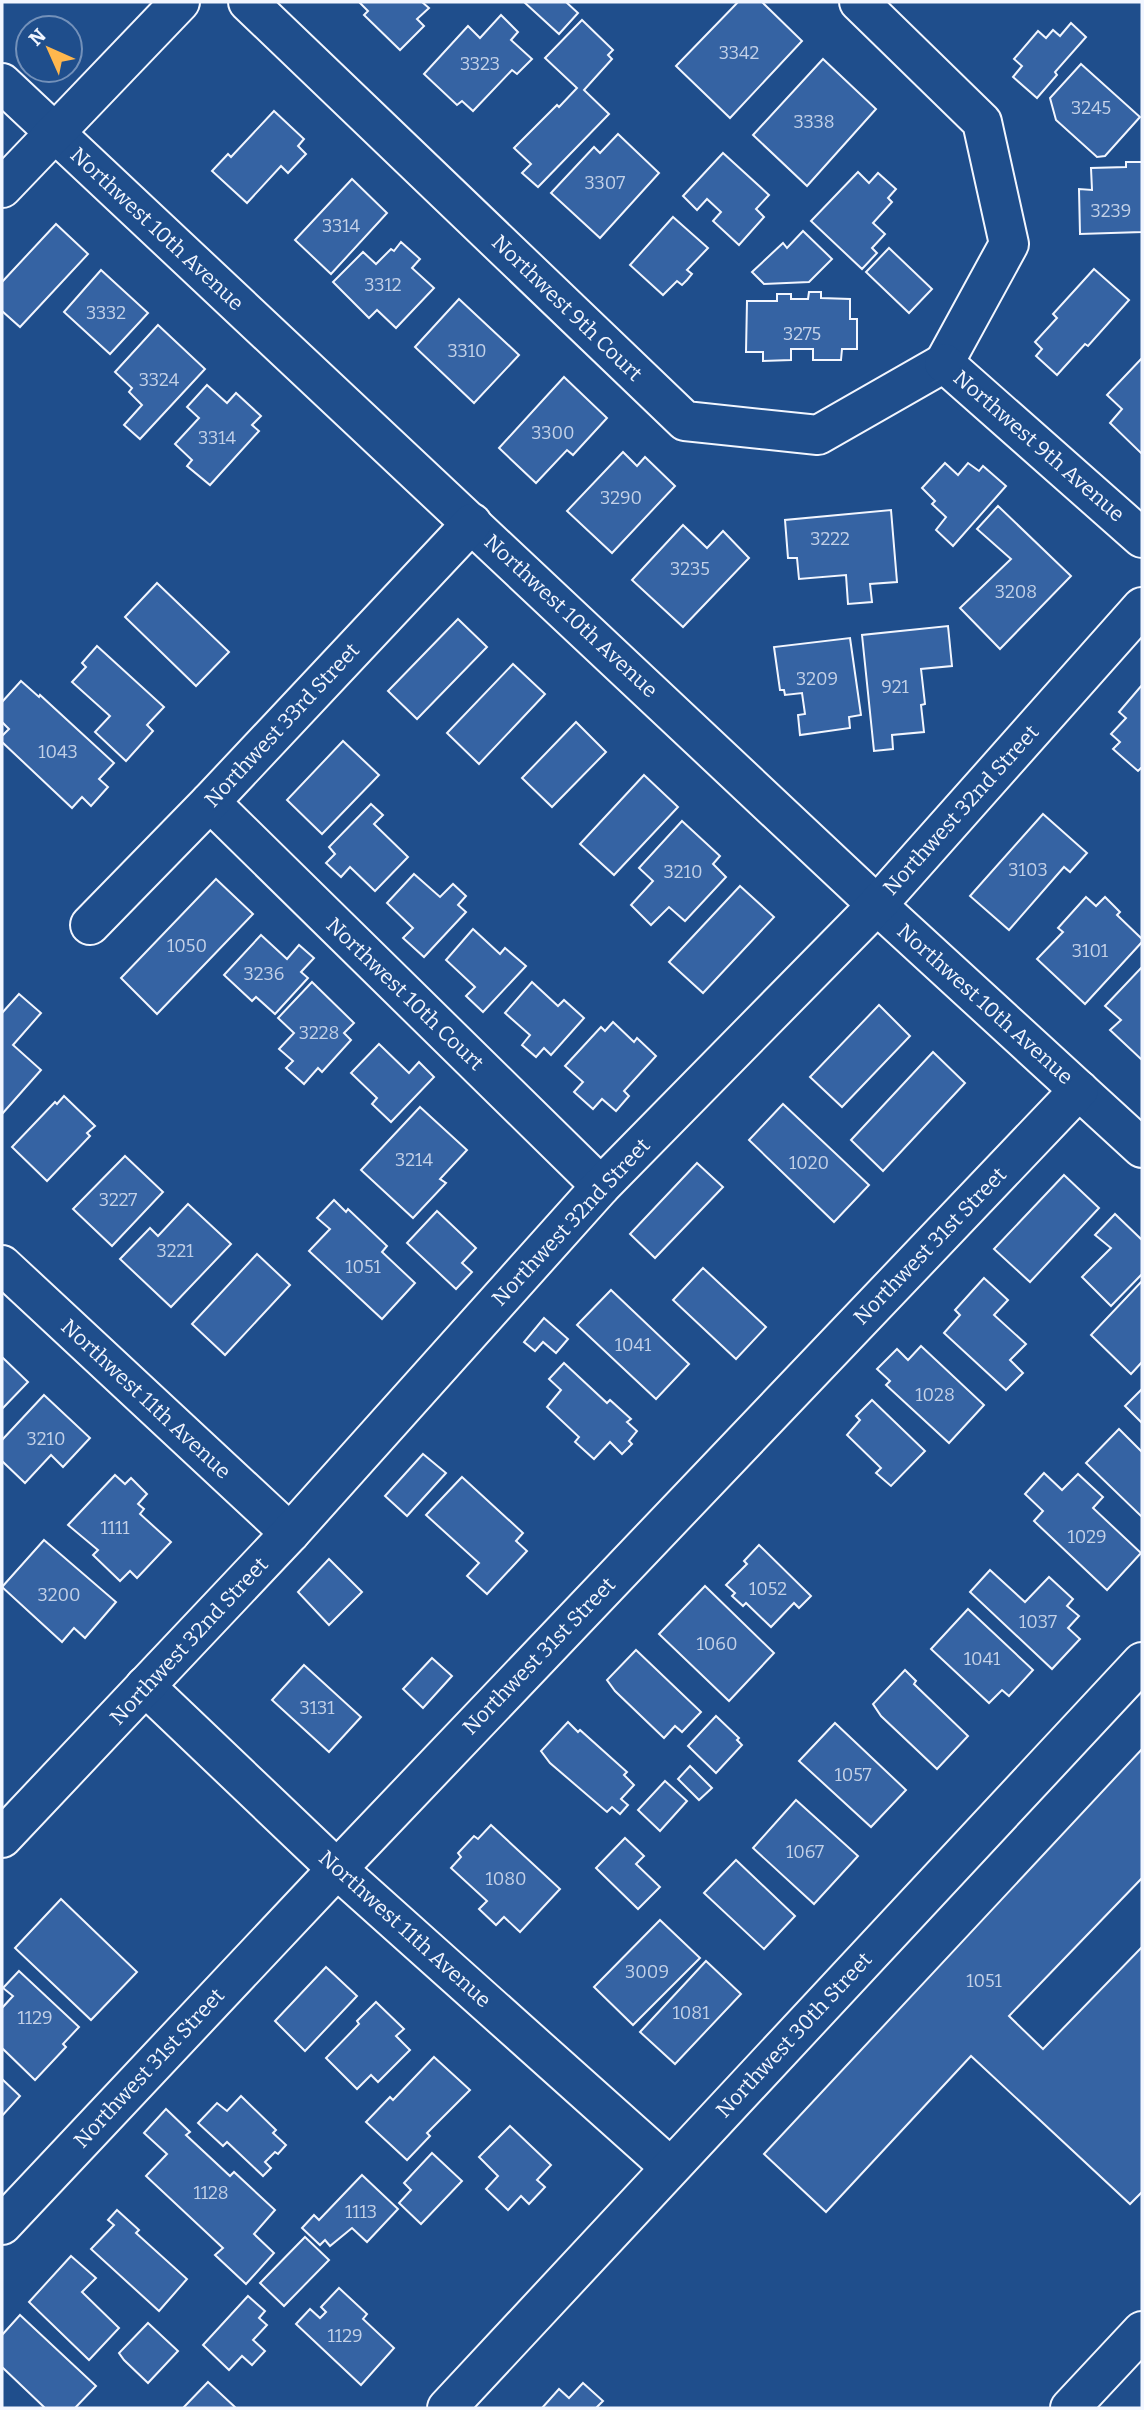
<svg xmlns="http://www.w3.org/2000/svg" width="1144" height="2410" viewBox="0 0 1144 2410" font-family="Bitter,serif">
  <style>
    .building { fill: #3563a3; stroke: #f2f6ff; stroke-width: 2 }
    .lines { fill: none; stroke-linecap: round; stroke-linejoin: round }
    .minor-casing { stroke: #f2f6ff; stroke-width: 42 }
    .minor { stroke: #1f4e8c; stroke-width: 38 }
    .labels { text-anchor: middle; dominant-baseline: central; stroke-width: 5; stroke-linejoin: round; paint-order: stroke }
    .number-label { font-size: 18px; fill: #c3d1e8 }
    .street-label { font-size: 21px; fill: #f2f6ff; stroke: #1f4e8c }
  </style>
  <rect width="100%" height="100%" fill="#1f4e8c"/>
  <!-- building -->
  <g class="building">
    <polygon points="359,2 422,2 429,8 417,19 424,26 400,50 364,15 368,11"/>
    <polygon points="524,2 566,2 578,13 559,34"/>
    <polygon points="738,2 762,2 802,41 730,118 676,66"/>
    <polygon points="501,15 518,32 511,40 532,59 517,74 512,70 473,111 462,101 457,105 424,74 468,26 480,38"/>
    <polygon points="582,20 613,50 608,55 612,59 584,90 609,114 538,187 522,173 531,164 514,148 557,105 559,107 577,88 545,58"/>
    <polygon points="1071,23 1086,37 1055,72 1057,75 1037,98 1013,77 1022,66 1014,59 1038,31 1046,38 1053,30 1060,36"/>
    <polygon points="823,59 876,109 807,186 753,135"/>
    <polygon points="1081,64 1140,117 1105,156 1097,157 1056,120 1050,98"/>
    <polygon points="274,111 304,139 298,146 306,154 288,173 281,166 247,203 212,171 228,154 231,157"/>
    <polygon points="618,134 659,173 600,238 551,193 594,147 600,153"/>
    <polygon points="723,153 769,195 756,209 764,217 739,245 713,221 721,212 707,199 697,210 683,196"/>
    <polygon points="1126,162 1142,162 1142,232 1080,234 1079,189 1092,190 1091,168 1126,167"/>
    <polygon points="858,172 869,183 878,173 896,189 888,198 892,202 873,223 885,234 872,248 877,253 862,269 811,221"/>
    <polygon points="352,179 387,213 331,274 295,240"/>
    <polygon points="673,217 708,248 687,270 692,274 687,280 682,285 677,281 663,295 630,265"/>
    <polygon points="56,224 88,254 20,327 2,311 2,282"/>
    <polygon points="803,231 832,259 809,282 764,284 752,272 783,243 787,248"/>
    <polygon points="401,242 420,259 412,268 434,288 396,328 377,310 369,318 333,282 363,252 376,264 391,249 394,251"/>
    <polygon points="889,248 932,289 909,313 866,272"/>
    <polygon points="1094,269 1129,300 1088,346 1085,344 1057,375 1036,356 1042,349 1035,342 1057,318 1053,314"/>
    <polygon points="101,270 148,313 110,354 64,312"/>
    <polygon points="809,292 821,292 821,298 850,299 850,319 857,319 857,349 842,349 841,360 813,360 813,349 791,349 791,360 763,361 763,352 746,352 747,301 777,301 777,294 791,294 791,299 808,299"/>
    <polygon points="459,299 519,355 474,403 415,347"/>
    <polygon points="158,325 205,369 140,439 124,425 142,405 129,392 132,388 115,372"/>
    <polygon points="1142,358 1142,454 1110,423 1122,409 1107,395"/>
    <polygon points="564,377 607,418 573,455 567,450 536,483 499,448"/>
    <polygon points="207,385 227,403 236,393 261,416 252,425 259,431 210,485 187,466 192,460 175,444 199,418 187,407"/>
    <polygon points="623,452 637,466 645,457 675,486 612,553 567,511"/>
    <polygon points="945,463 958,475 968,463 979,471 983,466 1006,486 953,546 936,530 946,517 932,504 935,501 922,488"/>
    <polygon points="998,506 1071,576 1000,649 960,608 1011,559 977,529"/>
    <polygon points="891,510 897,582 870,584 872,602 848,604 846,575 799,579 797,558 788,558 785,520"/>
    <polygon points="683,525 707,548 723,531 749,558 683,627 632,580"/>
    <polygon points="157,583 229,652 196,686 125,617"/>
    <polygon points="458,619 487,647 417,719 388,691"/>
    <polygon points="948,626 952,666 921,669 925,704 921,705 924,732 892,735 893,749 874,751 862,635"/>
    <polygon points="850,638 861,715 849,717 850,728 800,735 798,715 805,714 802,693 785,695 784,690 780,690 774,647"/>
    <polygon points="97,646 164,707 147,725 153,731 126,761 95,732 110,716 72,682 86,667 82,663"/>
    <polygon points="513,664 545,694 479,764 447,733"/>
    <polygon points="21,681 39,697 40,695 114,763 99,779 108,787 91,806 82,797 72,808 2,742 2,736 9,729 2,722 2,702"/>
    <polygon points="1142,685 1142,767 1138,771 1113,749 1120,742 1111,734 1126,718 1119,712"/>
    <polygon points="576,722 606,752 552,807 522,778"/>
    <polygon points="343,741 379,775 322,834 287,800"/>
    <polygon points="644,775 678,807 614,875 580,844"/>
    <polygon points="371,804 383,815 374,824 408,857 375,891 350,867 341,877 326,863 335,854 329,847"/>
    <polygon points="1043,814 1087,853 1070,872 1064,867 1009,930 970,896"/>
    <polygon points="682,821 720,856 713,864 726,877 685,921 669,907 651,925 631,905 653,881 639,868"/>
    <polygon points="414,874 440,897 453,884 466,896 458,905 466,912 424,957 403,938 413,928 387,903"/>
    <polygon points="216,879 253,914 157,1014 121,978"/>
    <polygon points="740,886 774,917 703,993 669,962"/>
    <polygon points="1086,897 1096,906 1105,897 1120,912 1117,915 1142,939 1142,942 1085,1004 1037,959 1063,932 1058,928"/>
    <polygon points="473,929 500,954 505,948 526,966 483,1012 466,996 475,987 446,960"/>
    <polygon points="261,935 287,959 299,945 314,958 301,972 308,978 275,1014 256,997 252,1001 224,975"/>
    <polygon points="1142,967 1142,1060 1110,1030 1121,1020 1105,1006"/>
    <polygon points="312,982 354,1023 344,1033 351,1040 322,1072 318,1068 304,1084 286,1068 293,1061 279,1049 294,1033 278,1018"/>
    <polygon points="532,982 558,1006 564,1000 584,1018 551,1055 544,1048 536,1057 522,1045 530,1035 505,1013"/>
    <polygon points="19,994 41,1013 13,1045 41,1070 2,1114 2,1013"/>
    <polygon points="879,1005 910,1036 842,1107 810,1077"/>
    <polygon points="613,1022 634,1042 637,1038 656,1056 624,1091 629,1096 616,1111 602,1099 593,1109 574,1092 583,1082 565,1066 601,1027 605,1031"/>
    <polygon points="379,1044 409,1073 419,1062 434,1077 391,1122 372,1104 377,1098 351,1073"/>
    <polygon points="933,1052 965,1083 883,1171 851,1140"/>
    <polygon points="64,1096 95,1126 87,1133 90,1136 47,1181 12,1147 55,1102 57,1104"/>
    <polygon points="783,1104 869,1185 834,1222 749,1140"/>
    <polygon points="420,1107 467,1150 440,1179 446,1183 413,1218 361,1170"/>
    <polygon points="125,1156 163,1192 112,1246 73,1209"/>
    <polygon points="697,1163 723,1187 655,1258 630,1234"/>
    <polygon points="1064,1175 1099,1208 1030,1282 994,1249"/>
    <polygon points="334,1200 346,1212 348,1209 387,1246 382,1252 415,1283 382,1319 309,1251 330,1229 317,1218"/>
    <polygon points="188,1204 231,1244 171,1307 120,1259 150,1228 158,1236"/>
    <polygon points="437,1211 476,1248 462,1263 472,1272 456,1289 407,1243"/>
    <polygon points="1115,1214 1142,1240 1142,1274 1111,1306 1082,1277 1111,1248 1095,1235"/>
    <polygon points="257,1254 290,1285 225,1355 192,1324"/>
    <polygon points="703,1268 766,1327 736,1359 673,1300"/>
    <polygon points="984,1278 1008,1300 994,1315 1026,1344 1010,1360 1023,1373 1006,1390 944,1333 960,1315 955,1310"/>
    <polygon points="1142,1281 1142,1362 1131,1374 1091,1335"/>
    <polygon points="611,1290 689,1364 656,1399 577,1325"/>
    <polygon points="544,1318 568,1339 556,1353 543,1342 535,1351 524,1342"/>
    <polygon points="921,1346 984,1405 949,1443 886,1385 890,1381 877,1369 897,1349 908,1360"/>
    <polygon points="2,1357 28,1382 2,1409"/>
    <polygon points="564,1363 607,1403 610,1400 631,1419 627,1422 637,1431 629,1441 632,1444 622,1454 610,1442 594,1459 575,1442 579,1437 547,1407 561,1390 549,1379"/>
    <polygon points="1142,1389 1142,1423 1125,1406"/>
    <polygon points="44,1395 90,1438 63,1467 51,1455 25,1483 2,1461 2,1440"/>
    <polygon points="872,1400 925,1451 891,1486 876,1473 881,1468 847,1435 860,1420 856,1416"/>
    <polygon points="1119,1429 1142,1452 1142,1517 1086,1463"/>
    <polygon points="423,1454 446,1473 407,1516 385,1496"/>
    <polygon points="1044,1473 1062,1490 1078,1474 1103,1497 1093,1508 1141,1553 1107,1590 1034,1521 1043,1511 1025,1494"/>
    <polygon points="115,1475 125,1484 131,1478 147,1494 138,1504 144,1509 140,1514 171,1542 137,1578 130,1571 120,1581 93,1555 98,1550 68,1525"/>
    <polygon points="462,1477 523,1533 516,1541 527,1551 487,1594 467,1576 479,1563 426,1515"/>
    <polygon points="44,1540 116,1602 85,1638 74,1628 62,1642 2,1587"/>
    <polygon points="759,1545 811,1596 799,1608 794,1603 771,1627 746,1603 743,1606 732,1596 735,1593 726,1585 747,1564 744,1561"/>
    <polygon points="329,1559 362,1592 329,1625 298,1592"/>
    <polygon points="990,1570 1025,1602 1049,1577 1073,1599 1067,1606 1079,1616 1068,1628 1080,1639 1052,1669 970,1592"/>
    <polygon points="705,1586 774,1653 729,1701 659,1634"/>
    <polygon points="968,1609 1033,1670 1009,1696 1002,1690 989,1703 931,1649"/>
    <polygon points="636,1650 701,1712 682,1732 675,1726 664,1738 615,1691 607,1680"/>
    <polygon points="432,1658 452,1676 423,1708 403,1689"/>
    <polygon points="304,1665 361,1717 329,1752 272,1700"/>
    <polygon points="905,1670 916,1681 914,1684 968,1736 937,1769 881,1716 873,1704"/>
    <polygon points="716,1716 739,1738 737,1740 742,1745 716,1773 688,1746"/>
    <polygon points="568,1722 578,1732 580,1730 627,1772 624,1775 634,1785 621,1799 628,1805 620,1814 612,1807 607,1812 550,1763 541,1751"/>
    <polygon points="835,1723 906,1790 871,1827 799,1761"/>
    <polygon points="1142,1749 1142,1878 1009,2016 1043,2049 1142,1947 1142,2192 1130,2204 971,2056 826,2212 764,2154"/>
    <polygon points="690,1766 712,1788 699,1800 678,1779"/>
    <polygon points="665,1781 687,1801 660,1831 638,1810"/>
    <polygon points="796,1800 858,1856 814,1904 753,1848"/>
    <polygon points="491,1825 560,1889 520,1932 504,1917 496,1925 479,1909 487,1901 451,1868 461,1857 458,1853 474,1836 478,1839"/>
    <polygon points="625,1838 644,1856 636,1864 660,1887 638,1909 596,1868"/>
    <polygon points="736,1860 795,1916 764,1949 704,1893"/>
    <polygon points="61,1899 137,1972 91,2020 15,1948"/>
    <polygon points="660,1920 700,1958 633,2025 594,1987"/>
    <polygon points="706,1961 741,1994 675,2064 640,2032"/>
    <polygon points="326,1967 357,1996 305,2051 275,2021"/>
    <polygon points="19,1971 79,2027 63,2044 66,2047 35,2080 2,2048 2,2008 13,1996 3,1988"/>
    <polygon points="376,2002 404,2029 396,2036 410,2050 378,2082 371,2075 357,2089 326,2058 359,2024 357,2021"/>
    <polygon points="434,2057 470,2090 427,2133 430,2136 407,2160 366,2122 390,2097 393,2100"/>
    <polygon points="2,2079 20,2096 2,2116"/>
    <polygon points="241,2096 276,2130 273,2133 286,2145 278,2154 275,2152 265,2162 271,2168 263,2176 227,2142 223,2146 198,2123 217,2103 227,2111"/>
    <polygon points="166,2109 190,2132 186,2135 230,2176 234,2172 275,2210 254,2234 274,2253 246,2284 215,2255 223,2248 146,2176 167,2154 144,2133"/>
    <polygon points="510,2126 551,2165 537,2180 545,2187 529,2204 521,2196 508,2210 486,2189 498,2176 479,2157"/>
    <polygon points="432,2153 462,2181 421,2224 399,2203 411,2190 404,2183"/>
    <polygon points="362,2175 398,2209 367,2242 352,2228 330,2246 325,2240 320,2245 302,2228 314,2215 319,2220"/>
    <polygon points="117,2210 139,2230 136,2233 187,2279 159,2311 91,2249 114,2225 108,2220"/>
    <polygon points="305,2237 329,2260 284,2306 260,2283"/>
    <polygon points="71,2256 96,2278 82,2292 119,2328 89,2360 29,2302"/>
    <polygon points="339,2288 367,2314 363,2319 394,2348 361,2385 296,2324 310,2309 320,2318 326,2312 321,2307"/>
    <polygon points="248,2296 265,2311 259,2318 267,2325 253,2340 265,2351 252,2365 242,2356 229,2370 203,2345"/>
    <polygon points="20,2315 96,2386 75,2408 45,2408 2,2367 2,2335"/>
    <polygon points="148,2323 178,2351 148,2383 124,2360 119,2353"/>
    <polygon points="208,2382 236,2408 183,2408"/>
    <polygon points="583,2383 603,2401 596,2408 542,2408 559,2389 569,2398"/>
  </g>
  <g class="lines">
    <defs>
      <g id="minor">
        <polyline points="248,2 685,421 818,435 944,363"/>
        <polyline points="859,2 982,122 1009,244 944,363"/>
        <polyline points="2,83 877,905 1142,1148"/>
        <polyline points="2,188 180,2"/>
        <polyline points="944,363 1142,538"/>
        <polyline points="210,802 601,1186"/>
        <polyline points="90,925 210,802 472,523"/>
        <polyline points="2,1265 290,1533"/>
        <polyline points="145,1686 337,1869 670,2167"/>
        <polyline points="2,1838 290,1533 601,1186 877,905 1142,607"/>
        <polyline points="2,2225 337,1869 1079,1090"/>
        <polyline points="447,2408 1142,1662"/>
        <polyline points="1070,2408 1142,2331"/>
      </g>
    </defs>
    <!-- minor casing -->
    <use href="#minor" class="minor-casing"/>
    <!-- minor -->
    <use href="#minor" class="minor"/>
  </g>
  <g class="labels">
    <!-- number labels -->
    <g class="number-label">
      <text x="739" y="53">3342</text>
      <text x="480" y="64">3323</text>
      <text x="1091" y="108">3245</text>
      <text x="814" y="122">3338</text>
      <text x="605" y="183">3307</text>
      <text x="1111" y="211">3239</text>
      <text x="341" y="226">3314</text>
      <text x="383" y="285">3312</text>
      <text x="106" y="313">3332</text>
      <text x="802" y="334">3275</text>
      <text x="467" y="351">3310</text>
      <text x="159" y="380">3324</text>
      <text x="553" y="433">3300</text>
      <text x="217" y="438">3314</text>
      <text x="621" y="498">3290</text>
      <text x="830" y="539">3222</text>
      <text x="690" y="569">3235</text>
      <text x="1016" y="592">3208</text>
      <text x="817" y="679">3209</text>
      <text x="895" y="687">921</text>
      <text x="58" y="752">1043</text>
      <text x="1028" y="870">3103</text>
      <text x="683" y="872">3210</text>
      <text x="187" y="946">1050</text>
      <text x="1090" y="951">3101</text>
      <text x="264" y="974">3236</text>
      <text x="319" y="1033">3228</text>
      <text x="414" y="1160">3214</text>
      <text x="809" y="1163">1020</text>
      <text x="118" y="1200">3227</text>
      <text x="175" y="1251">3221</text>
      <text x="363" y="1267">1051</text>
      <text x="633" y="1345">1041</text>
      <text x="935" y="1395">1028</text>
      <text x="46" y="1439">3210</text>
      <text x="115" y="1528">1111</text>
      <text x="1087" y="1537">1029</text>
      <text x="768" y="1589">1052</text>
      <text x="59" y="1595">3200</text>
      <text x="1038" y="1622">1037</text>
      <text x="717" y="1644">1060</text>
      <text x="982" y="1659">1041</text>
      <text x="317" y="1708">3131</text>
      <text x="853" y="1775">1057</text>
      <text x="805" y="1852">1067</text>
      <text x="506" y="1879">1080</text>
      <text x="647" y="1972">3009</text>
      <text x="984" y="1981">1051</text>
      <text x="691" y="2013">1081</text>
      <text x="35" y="2018">1129</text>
      <text x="211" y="2193">1128</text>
      <text x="361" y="2212">1113</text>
      <text x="345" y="2336">1129</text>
    </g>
    <!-- street labels -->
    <g class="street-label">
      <text transform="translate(157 229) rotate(43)">Northwest 10th Avenue</text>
      <text transform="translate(567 308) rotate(44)">Northwest 9th Court</text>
      <text transform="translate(1039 446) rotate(41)">Northwest 9th Avenue</text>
      <text transform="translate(571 616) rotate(43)">Northwest 10th Avenue</text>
      <text transform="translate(282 725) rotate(-47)">Northwest 33rd Street</text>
      <text transform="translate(961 810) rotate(-48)">Northwest 32nd Street</text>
      <text transform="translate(405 994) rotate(44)">Northwest 10th Court</text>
      <text transform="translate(985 1004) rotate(42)">Northwest 10th Avenue</text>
      <text transform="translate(571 1222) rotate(-47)">Northwest 32nd Street</text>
      <text transform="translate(930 1246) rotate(-46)">Northwest 31st Street</text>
      <text transform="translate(146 1399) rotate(43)">Northwest 11th Avenue</text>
      <text transform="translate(189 1641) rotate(-47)">Northwest 32nd Street</text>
      <text transform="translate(539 1656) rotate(-46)">Northwest 31st Street</text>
      <text transform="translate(405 1929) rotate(42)">Northwest 11th Avenue</text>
      <text transform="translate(794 2035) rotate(-47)">Northwest 30th Street</text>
      <text transform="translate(149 2068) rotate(-47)">Northwest 31st Street</text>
    </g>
  </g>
  <!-- border -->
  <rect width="1144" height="2410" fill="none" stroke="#f2f6ff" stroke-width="7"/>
  <!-- north arrow -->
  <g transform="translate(49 49) rotate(315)"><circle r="33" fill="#1f4e8c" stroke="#7391ba" stroke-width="2"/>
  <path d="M0-5L12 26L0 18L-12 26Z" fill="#ffb74d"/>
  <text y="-10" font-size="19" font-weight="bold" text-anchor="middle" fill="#f2f6ff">N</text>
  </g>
</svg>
